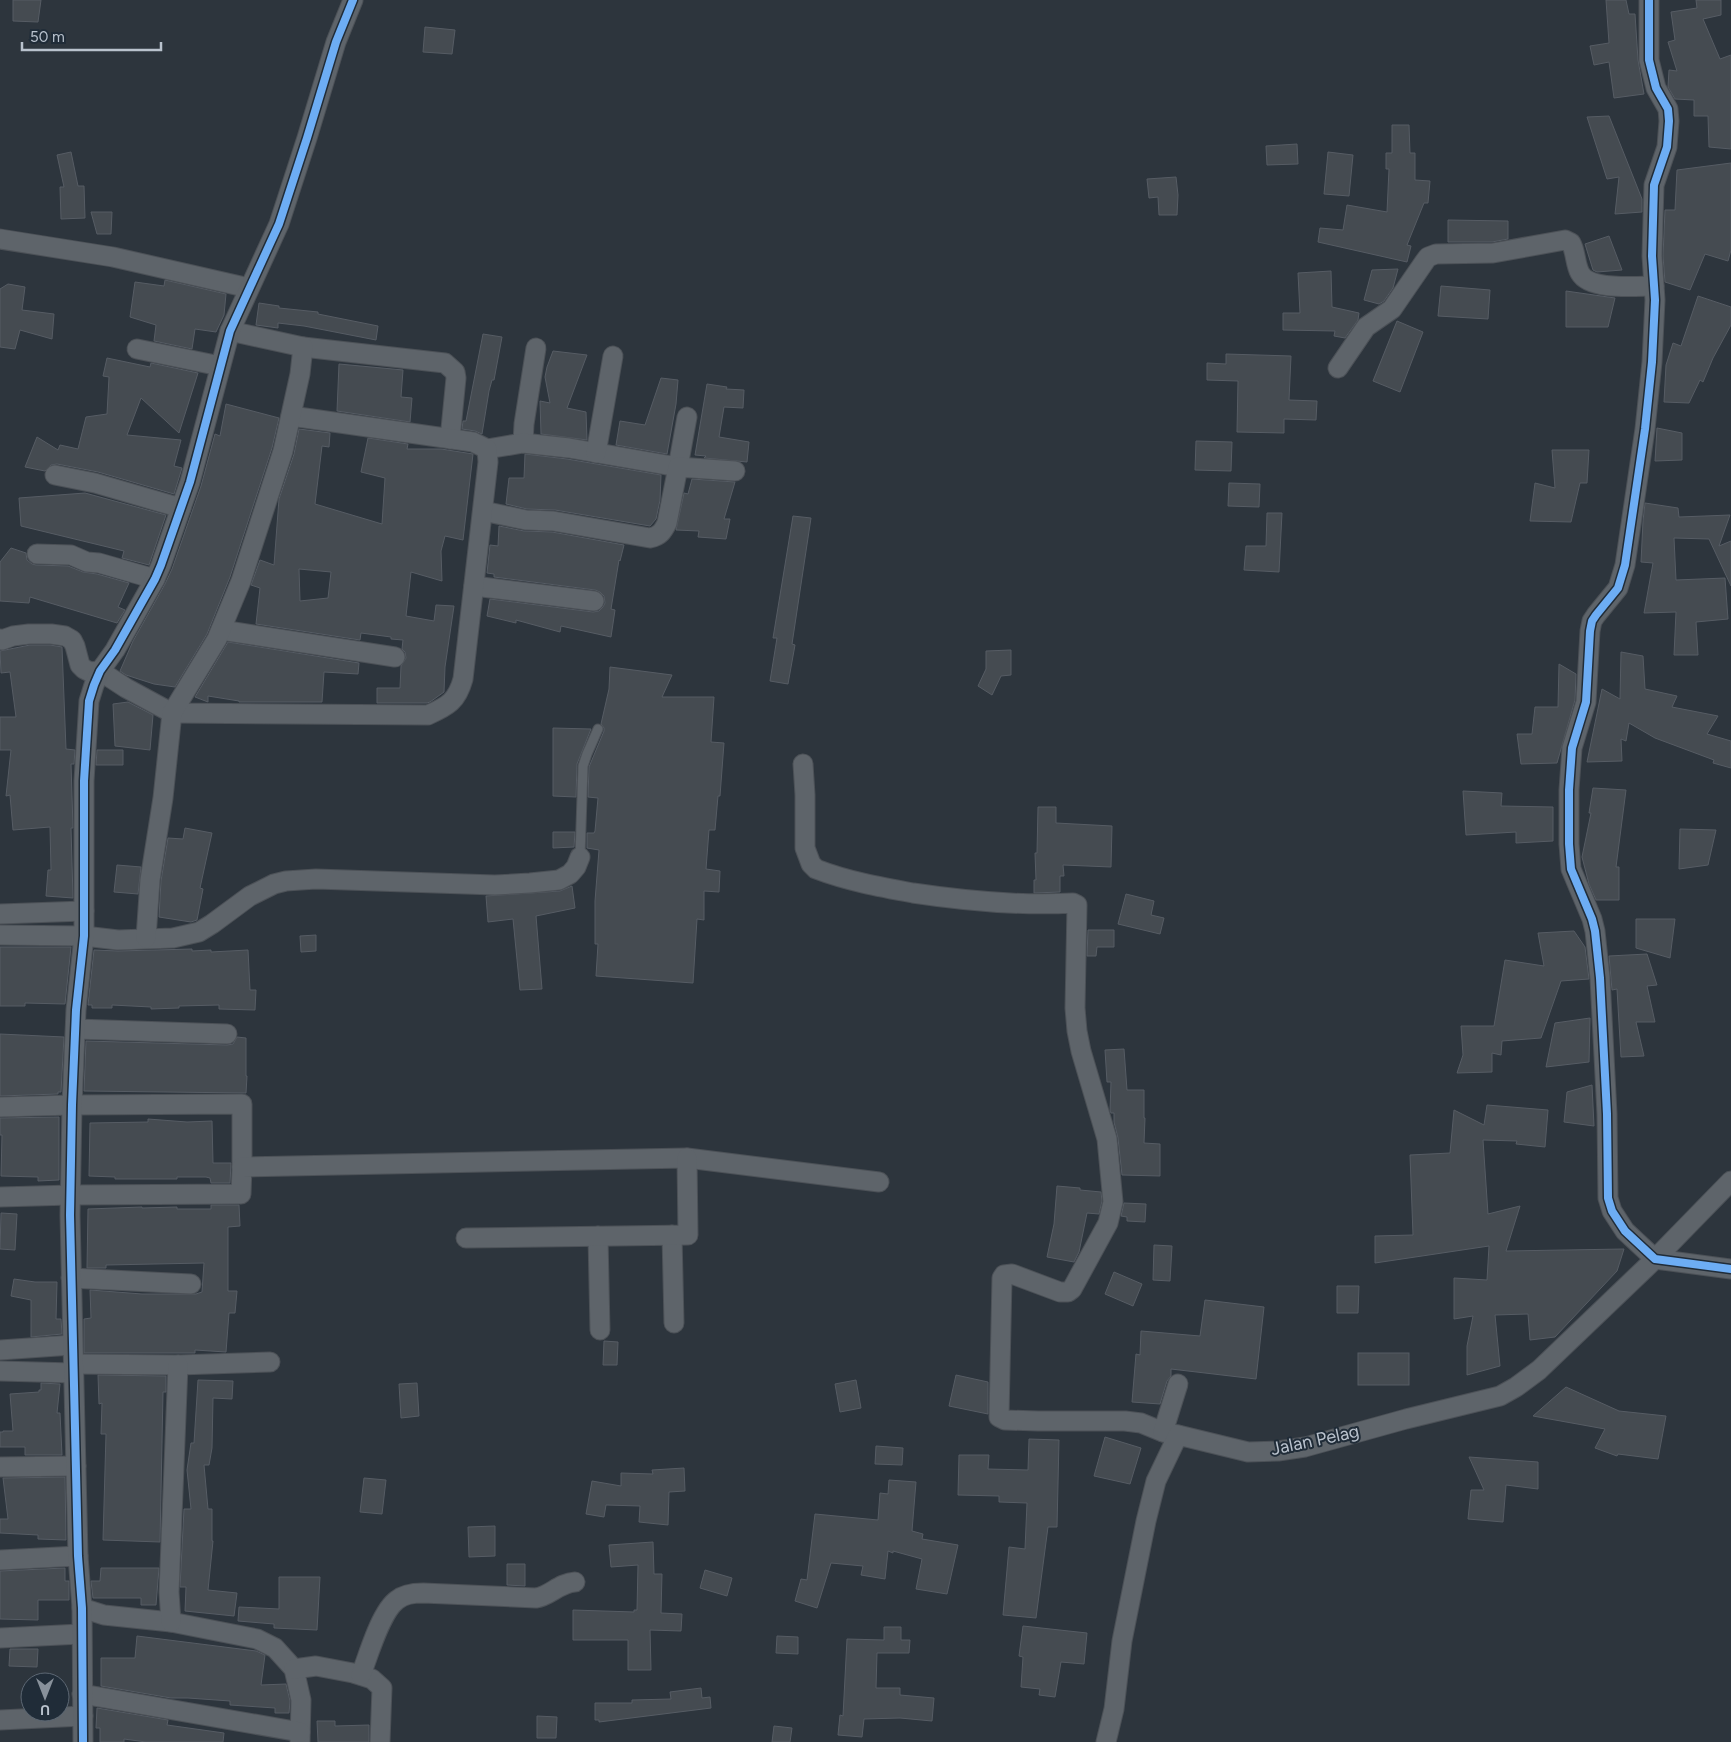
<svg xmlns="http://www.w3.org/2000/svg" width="1731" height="1742" viewBox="0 0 1731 1742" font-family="Figtree,sans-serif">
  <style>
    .building { fill: #454b51; stroke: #565c64; fill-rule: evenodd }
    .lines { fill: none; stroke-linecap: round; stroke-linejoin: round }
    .service-casing { stroke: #4c5157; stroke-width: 11 }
    .minor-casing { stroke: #4c5157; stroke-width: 21 }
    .service { stroke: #5e646a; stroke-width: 9 }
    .minor { stroke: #5e646a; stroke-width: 19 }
    .cycleway-casing { stroke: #202c38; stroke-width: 11 }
    .cycleway { stroke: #6dadf4; stroke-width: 8 }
    .labels { text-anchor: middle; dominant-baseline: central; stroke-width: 4; stroke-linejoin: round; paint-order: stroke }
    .street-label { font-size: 18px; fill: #b9c2cd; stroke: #202c38 }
  </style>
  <rect width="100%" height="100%" fill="#2d353d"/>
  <!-- building -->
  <g class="building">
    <polygon points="13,0 41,0 38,22 13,21"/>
    <polygon points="1606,0 1626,0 1629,14 1635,14 1638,60 1644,94 1614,98 1609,62 1594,65 1590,46 1609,43"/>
    <polygon points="1696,0 1721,0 1721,15 1703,19 1720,59 1731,55 1731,149 1709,147 1708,116 1694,116 1694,100 1675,99 1668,87 1669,70 1677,71 1668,42 1675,40 1671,12 1697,8"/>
    <polygon points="425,27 455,30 452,54 423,52"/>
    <polygon points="1609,116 1642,199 1642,212 1615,214 1619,177 1607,179 1587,117"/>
    <polygon points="1392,125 1409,125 1410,153 1415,153 1415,180 1430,181 1428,203 1424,203 1407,245 1411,246 1407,262 1318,242 1320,228 1343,230 1347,205 1387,212 1389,169 1386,169 1386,153 1392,153"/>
    <polygon points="1297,144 1298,164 1267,165 1266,146"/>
    <polygon points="71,152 78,186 84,186 85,218 61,219 60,187 64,187 57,155"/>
    <polygon points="1328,152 1353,155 1349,196 1324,194"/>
    <polygon points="1731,163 1731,250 1728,261 1705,254 1690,290 1665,282 1663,256 1665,210 1675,210 1677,170"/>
    <polygon points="1176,177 1178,195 1177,215 1159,215 1158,197 1149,198 1147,179"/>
    <polygon points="91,212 112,212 111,234 97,234"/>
    <polygon points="1448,220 1508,221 1508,239 1492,242 1448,242"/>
    <polygon points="1609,236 1622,270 1597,272 1593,270 1585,244"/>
    <polygon points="1398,269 1393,288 1384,301 1379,304 1364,300 1372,270"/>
    <polygon points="1331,271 1332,307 1359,313 1358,320 1345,338 1334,336 1335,331 1283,330 1283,313 1300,313 1298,273"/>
    <polygon points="165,280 226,294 224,315 216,332 195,329 192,349 154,341 156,325 130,317 135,282 164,286"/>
    <polygon points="8,284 25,287 22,310 54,314 52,339 20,330 15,349 0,347 0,289"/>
    <polygon points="1441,286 1490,290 1488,319 1438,316"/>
    <polygon points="1566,291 1615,298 1608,327 1566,327"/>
    <polygon points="1698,296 1731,307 1731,325 1713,358 1703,382 1700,380 1689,403 1664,402 1666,365 1673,343 1681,346"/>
    <polygon points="259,303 279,306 279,308 318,312 318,314 378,326 376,340 304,326 278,323 278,328 256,325"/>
    <polygon points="1397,321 1423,332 1400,392 1373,381"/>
    <polygon points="483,334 502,337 494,380 492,380 489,391 482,434 475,431 462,429 463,421 466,421"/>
    <polygon points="553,351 587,355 567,408 586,412 587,440 541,434 540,401 550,403 545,377 547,367"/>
    <polygon points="1226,354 1291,356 1289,400 1317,401 1316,420 1284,419 1284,433 1237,432 1238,381 1207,380 1207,363 1226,364"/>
    <polygon points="107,358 150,367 151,363 198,373 179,433 141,398 127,435 181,440 174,466 182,468 174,494 98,472 57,464 51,465 45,471 25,467 37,437 58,450 60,445 78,449 86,417 107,414 109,377 103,376"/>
    <polygon points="339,364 403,370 401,397 412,398 410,422 337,411"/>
    <polygon points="661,378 678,380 676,404 667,454 616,445 620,421 645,425"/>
    <polygon points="707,384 727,387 726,389 744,390 743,408 724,407 719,437 749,442 747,462 704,458 706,456 695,455"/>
    <polygon points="226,404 279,418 272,448 230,577 207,634 175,687 154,684 126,675 120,671 133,641 165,584 172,569 201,486 215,434 220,436"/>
    <polygon points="1657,428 1682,433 1682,460 1655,461"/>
    <path d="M 299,429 L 330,433 L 329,447 L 322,446 L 315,504 L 382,524 L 385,478 L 361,472 L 368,438 L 408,444 L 407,449 L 441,449 L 473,454 L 463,540 L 445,536 L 441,551 L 442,581 L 411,572 L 406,616 L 434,621 L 436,605 L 454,606 L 445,667 L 444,692 L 430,702 L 427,703 L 377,703 L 377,688 L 400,688 L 401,666 L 406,658 L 405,652 L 402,649 L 403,640 L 391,639 L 391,637 L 361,633 L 360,640 L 256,624 L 260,588 L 251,585 L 260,560 L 274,565 L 279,499 L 294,454 ZM 299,569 L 331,572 L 328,598 L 300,601 Z"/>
    <polygon points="1196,441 1232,442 1231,471 1195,470"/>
    <polygon points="1552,450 1589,450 1587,483 1580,483 1571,522 1530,521 1535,483 1555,488"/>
    <polygon points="525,454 567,459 661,475 660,500 656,519 650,526 555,510 527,509 506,504 509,478 524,478"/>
    <polygon points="692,479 735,482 724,519 730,519 726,539 698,537 699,531 676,530 684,493 688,494"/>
    <polygon points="1229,483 1260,484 1259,507 1228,506"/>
    <polygon points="85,493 166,515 149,565 122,558 124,551 21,526 19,498"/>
    <polygon points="1645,503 1678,508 1679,517 1730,515 1719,546 1731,541 1731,586 1709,539 1674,538 1676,580 1725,578 1728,619 1696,622 1698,655 1674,655 1676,612 1644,613 1653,563 1641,562 1643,521"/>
    <polygon points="1267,513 1282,513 1279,572 1244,570 1246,546 1266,546"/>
    <polygon points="793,516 811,518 792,644 795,645 788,684 770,681 777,638 773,638"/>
    <polygon points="499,526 524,531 552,532 624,545 620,561 619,560 611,609 615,610 611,637 561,626 560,632 516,620 516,623 487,616 490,599 593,612 599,611 603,607 605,603 604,596 600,592 595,590 494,577 494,574 487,573 490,545 498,546"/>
    <polygon points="11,548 26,553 27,560 32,564 36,565 68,566 83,572 97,574 129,583 118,607 125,610 117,623 30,597 29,603 0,601 0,562"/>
    <polygon points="228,642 359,663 358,674 324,672 322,702 239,702 239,701 208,696 208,702 195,697"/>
    <polygon points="30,645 50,645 62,647 66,749 75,750 74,764 71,764 73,828 71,828 73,898 46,896 48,870 51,870 50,827 13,830 10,795 6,796 11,750 0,750 0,717 16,717 10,672 1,673 0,651"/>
    <polygon points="1011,650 1011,675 1001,676 992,695 978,686 986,669 986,651"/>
    <polygon points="1621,652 1643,656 1645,689 1677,696 1672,707 1718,716 1707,734 1731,741 1731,768 1713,763 1714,760 1655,738 1629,723 1626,741 1621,739 1622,761 1587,762 1602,689 1620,699"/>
    <polygon points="1559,664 1576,674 1575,700 1557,763 1521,764 1517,734 1532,734 1535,707 1558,707"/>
    <polygon points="610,667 672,675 662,697 714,697 711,742 724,743 720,796 718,796 715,830 709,830 706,869 720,871 719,892 704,891 704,920 697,919 693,983 596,976 598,944 595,944 595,901 599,850 587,848 587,833 594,833 595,831 598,798 588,797 589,767 604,731 604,728 601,724 609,689"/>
    <polygon points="128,702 153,715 150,750 115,746 113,704"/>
    <polygon points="553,728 591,729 577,764 576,797 553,796"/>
    <polygon points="97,750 123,750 123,765 96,765"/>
    <polygon points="1593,788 1626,790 1616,867 1619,867 1619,900 1596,900 1589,884 1582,857 1591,813 1589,813"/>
    <polygon points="1463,791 1502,793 1501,806 1553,807 1553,841 1516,843 1516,832 1466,835"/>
    <polygon points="1038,807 1056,807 1056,823 1112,826 1111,867 1063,865 1064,876 1060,876 1060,892 1034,893 1034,880 1036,880 1035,853 1037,853"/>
    <polygon points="185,828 212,833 200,888 203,889 197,920 191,922 159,917 161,881 168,838 183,839"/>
    <polygon points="1680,829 1716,830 1708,865 1679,869"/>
    <polygon points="553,832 575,832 574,847 553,848"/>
    <polygon points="117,865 141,867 138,894 114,892"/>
    <polygon points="572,886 575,908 536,916 542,989 520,990 513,919 488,922 486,896 560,891"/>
    <polygon points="1126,894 1154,901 1151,915 1164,918 1160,934 1118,924"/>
    <polygon points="1636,919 1675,919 1670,958 1636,948"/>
    <polygon points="1088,930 1114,930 1114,947 1097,947 1096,956 1087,956"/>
    <polygon points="1574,931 1585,947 1589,979 1561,981 1541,1038 1502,1041 1501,1055 1492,1053 1492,1072 1457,1073 1463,1055 1461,1026 1494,1026 1505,960 1544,966 1538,933"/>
    <polygon points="316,935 316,951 301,952 300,936"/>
    <polygon points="0,947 71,947 65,1004 25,1003 25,1006 0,1006"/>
    <polygon points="192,949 192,951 211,950 211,952 248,950 250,990 256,990 255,1010 219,1009 219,1005 179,1006 179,1008 151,1009 151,1007 112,1005 112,1008 92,1008 92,1005 88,1005 94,950 118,951"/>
    <polygon points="1647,954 1657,985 1647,986 1655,1022 1636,1022 1644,1056 1621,1057 1617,989 1612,990 1609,956"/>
    <polygon points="1590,1018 1589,1062 1546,1067 1555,1023"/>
    <polygon points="0,1034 64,1037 61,1092 58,1092 58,1094 0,1096"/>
    <polygon points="237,1037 246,1038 246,1076 247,1076 246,1093 84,1091 86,1041 227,1045 233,1044"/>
    <polygon points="1124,1049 1127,1090 1144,1090 1144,1118 1145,1118 1144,1143 1160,1144 1160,1176 1122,1175 1118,1138 1114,1122 1114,1113 1111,1113 1110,1111 1111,1082 1107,1082 1105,1050"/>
    <polygon points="1592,1085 1594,1126 1564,1122 1567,1092"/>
    <polygon points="1487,1105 1548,1110 1545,1147 1516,1144 1517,1141 1483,1140 1488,1214 1520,1206 1506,1251 1624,1249 1617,1271 1555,1337 1530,1340 1528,1314 1495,1315 1500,1366 1467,1375 1467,1346 1473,1316 1454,1319 1454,1278 1487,1280 1489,1246 1375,1263 1375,1236 1413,1235 1410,1155 1450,1153 1454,1110 1484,1125"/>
    <polygon points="59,1117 59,1180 38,1181 38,1177 1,1176 2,1135 0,1135 0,1118"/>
    <polygon points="148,1119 187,1122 212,1121 213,1163 231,1163 230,1183 211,1183 210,1178 206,1177 177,1177 177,1179 115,1179 115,1177 89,1176 90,1123 148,1122"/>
    <polygon points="1057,1186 1080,1188 1080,1190 1101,1192 1102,1201 1099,1214 1087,1213 1079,1252 1074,1262 1047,1257 1054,1224"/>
    <polygon points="1124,1203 1146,1204 1145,1222 1127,1221 1127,1217 1121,1216"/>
    <polygon points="211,1205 239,1205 240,1226 228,1227 228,1291 237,1291 235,1313 229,1313 226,1352 195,1350 195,1353 84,1353 84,1319 91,1318 90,1290 142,1294 196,1294 202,1292 204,1263 106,1265 106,1268 87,1268 88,1209 142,1207 142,1208 177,1207 177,1209 211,1209"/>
    <polygon points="1,1213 17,1214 15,1250 0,1249"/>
    <polygon points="1154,1245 1172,1246 1170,1281 1153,1280"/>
    <polygon points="1114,1272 1142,1284 1133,1306 1105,1294"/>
    <polygon points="14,1279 35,1282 57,1282 56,1319 61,1319 62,1334 31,1337 31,1300 11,1296"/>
    <polygon points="1337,1286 1359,1286 1358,1313 1337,1313"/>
    <polygon points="1205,1300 1264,1307 1256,1379 1171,1369 1171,1376 1167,1381 1160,1404 1132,1402 1136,1354 1140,1355 1141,1331 1200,1336"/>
    <polygon points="604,1341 618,1342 617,1365 603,1365"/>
    <rect x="1358" y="1353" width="51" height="32"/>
    <polygon points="98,1375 166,1376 166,1392 163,1392 160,1542 103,1540 106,1434 101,1434 102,1403 99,1404"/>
    <polygon points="956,1375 988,1382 988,1414 949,1406"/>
    <polygon points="198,1380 233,1381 232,1399 213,1398 212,1448 209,1465 204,1465 208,1509 212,1509 212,1541 213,1541 208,1590 237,1593 234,1616 185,1611 186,1587 180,1587 184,1509 191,1509 187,1470 191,1443 194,1443"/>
    <polygon points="856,1380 861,1408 840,1412 835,1384"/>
    <polygon points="41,1383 60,1384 57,1413 60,1413 62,1455 25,1455 25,1447 0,1447 0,1432 3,1432 3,1431 13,1431 10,1394 39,1392 39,1390 41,1390"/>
    <polygon points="417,1383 419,1416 401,1418 399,1384"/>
    <polygon points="1566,1387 1619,1411 1666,1416 1658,1459 1618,1454 1617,1456 1595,1448 1605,1429 1533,1416"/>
    <polygon points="1105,1437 1141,1448 1130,1484 1094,1476"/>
    <polygon points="1029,1439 1059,1440 1057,1527 1048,1527 1036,1618 1003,1615 1009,1547 1025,1549 1027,1503 999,1502 999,1496 958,1495 959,1455 989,1455 988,1469 1028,1470"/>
    <polygon points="876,1446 903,1448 902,1465 875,1464"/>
    <polygon points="1469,1457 1538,1462 1538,1489 1506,1485 1503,1522 1468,1519 1471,1490 1484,1490"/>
    <polygon points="684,1468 685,1491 669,1492 668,1525 639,1522 640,1506 606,1505 604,1517 586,1514 592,1481 621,1486 621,1473 653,1474 652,1470"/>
    <polygon points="65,1477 66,1540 38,1539 38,1535 0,1533 0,1519 8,1519 3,1478"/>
    <polygon points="364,1478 386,1480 382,1514 360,1512"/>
    <polygon points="889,1480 916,1482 912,1531 923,1534 922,1539 958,1545 947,1594 916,1589 922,1559 893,1551 893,1553 888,1551 885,1579 861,1575 863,1566 831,1563 817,1608 795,1601 801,1579 807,1580 815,1514 878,1520 880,1493 888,1494"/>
    <polygon points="495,1526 495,1556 469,1557 468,1527"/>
    <polygon points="653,1542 654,1574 662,1574 661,1613 682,1614 681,1631 650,1630 651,1670 628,1670 628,1640 573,1640 573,1610 634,1612 634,1610 637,1610 638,1565 611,1567 609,1545"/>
    <polygon points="507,1564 525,1564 525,1586 507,1585"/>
    <polygon points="65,1568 65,1581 69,1581 69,1600 38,1600 38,1620 0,1619 0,1571"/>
    <polygon points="101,1568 159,1568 156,1605 141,1605 141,1598 93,1598 91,1581 100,1581"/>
    <polygon points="705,1570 732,1578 727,1596 700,1588"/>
    <polygon points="279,1577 320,1577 317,1630 274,1628 274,1624 238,1621 239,1607 279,1609"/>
    <polygon points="1023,1626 1087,1633 1084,1664 1061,1662 1055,1697 1039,1695 1040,1689 1021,1687 1023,1657 1019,1656"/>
    <polygon points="884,1627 901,1627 901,1640 910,1640 909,1653 877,1653 876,1688 900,1688 900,1695 934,1698 932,1721 900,1718 864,1719 862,1737 838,1735 840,1715 843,1716 847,1639 884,1640"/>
    <polygon points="137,1636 256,1651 265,1655 261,1685 286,1684 290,1701 289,1713 275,1713 275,1708 230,1705 230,1701 188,1698 171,1698 101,1686 101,1658 135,1658"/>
    <polygon points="777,1636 798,1637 798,1654 776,1653"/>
    <polygon points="10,1649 38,1649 37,1667 9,1666"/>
    <polygon points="701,1688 702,1698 710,1697 711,1708 599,1722 599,1720 595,1720 595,1703 632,1703 632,1700 671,1699 670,1692"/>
    <polygon points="97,1708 168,1720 167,1725 224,1733 223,1742 146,1742 124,1739 124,1742 100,1742 100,1728 96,1728"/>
    <polygon points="537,1716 557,1717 556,1738 537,1738"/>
    <polygon points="317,1721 335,1721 335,1726 369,1725 369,1742 318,1742"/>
    <polygon points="774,1726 792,1728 790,1742 772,1742"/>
  </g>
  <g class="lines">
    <defs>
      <polyline id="service" points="580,857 583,766 587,754 598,729"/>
      <g id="minor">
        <polyline points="1649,0 1649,60 1656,88 1668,109 1669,121 1667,147 1654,185 1652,256 1655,300 1652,362 1645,429 1625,565 1618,588 1596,615 1592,621 1590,631 1586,702 1572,748 1569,790 1569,844 1571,869 1592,919 1595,931 1600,978 1607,1114 1608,1198 1612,1211 1625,1231 1655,1259 1731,1269"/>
        <polyline points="0,239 113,257 249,288"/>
        <polyline points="303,347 445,363 455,372 456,378 450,439"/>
        <polyline points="137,349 220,366"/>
        <path d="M 1338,368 L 1366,327 L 1392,309 L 1425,261 L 1428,257 L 1436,254 L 1493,253 L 1565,240 L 1571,243 C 1576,252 1575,264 1580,273 C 1590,291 1636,286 1654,286"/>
        <polyline points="523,443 524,424 536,348"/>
        <polyline points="487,449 523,443 569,448 678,467 687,417"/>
        <polyline points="596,453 613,356"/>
        <polyline points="55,475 95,483 181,508"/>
        <path d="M 483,511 L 526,520 L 553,521 L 650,538 C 660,536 663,531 667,523 L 678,467 L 735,471"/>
        <polyline points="37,554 71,555 87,562 99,563 155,579"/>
        <polyline points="474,586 594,601"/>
        <polyline points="221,630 395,657"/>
        <path d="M 0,639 L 2,640 L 13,636 L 29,634 L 51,634 L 65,636 L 72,640 L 75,646 L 80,665 L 84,669 L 90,672 L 100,671 L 126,688 L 172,713 L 428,715 C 448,706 457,701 463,679 L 488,462 L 487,449 L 473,442 L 291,416"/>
        <path d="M 803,764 L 805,795 L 805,848 L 811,864 L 816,869 C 847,881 880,887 913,893 C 966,901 1020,906 1073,903 L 1077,905 L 1075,1008 L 1077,1031 L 1081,1051 L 1107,1139 L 1113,1202 L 1108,1223 L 1072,1289 L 1068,1292 L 1060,1292 L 1012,1274 L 1004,1275 L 1002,1278 L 999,1417 L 1005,1420 L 1038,1421 L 1125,1421 L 1141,1423 L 1163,1432 L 1178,1435"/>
        <polyline points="0,914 84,911"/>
        <polyline points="0,935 84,936 118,940 173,938 199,932 212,924 250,896 274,884 286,881 316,879 495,885 530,883 559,880 570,874 576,867 580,857"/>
        <polyline points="146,938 150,880 163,798 172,713 217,639 241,581 283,451 300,374 303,347 230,331"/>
        <polyline points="76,1029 227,1034"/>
        <polyline points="0,1107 72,1105 242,1104 242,1167"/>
        <polyline points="0,1197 71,1195 241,1194 242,1167 687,1158 879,1182"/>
        <polyline points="672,1235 674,1323"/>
        <polyline points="598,1236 600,1330"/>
        <polyline points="466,1238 688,1235 687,1158"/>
        <polyline points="71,1278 191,1284"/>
        <polyline points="0,1350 72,1345"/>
        <polyline points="73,1364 178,1365 270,1362"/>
        <polyline points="0,1371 73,1373"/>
        <polyline points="1163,1432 1178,1384"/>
        <polyline points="0,1467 76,1466"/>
        <polyline points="0,1560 78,1556"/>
        <polyline points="82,1608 104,1615 171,1622 257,1639 275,1648 294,1669 301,1700 300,1742"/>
        <polyline points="171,1622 169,1592 178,1365"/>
        <polyline points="0,1638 81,1634"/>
        <polyline points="294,1669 316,1666 353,1673 372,1679 382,1688 380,1742"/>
        <path d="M 361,1675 C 368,1656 381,1611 397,1600 C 404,1594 414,1593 423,1593 L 536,1598 C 550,1596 559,1583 575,1582"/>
        <polyline points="82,1694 300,1732"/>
        <polyline points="0,1720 83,1716"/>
        <polyline points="83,1742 82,1608 78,1556 70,1215 72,1105 76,1010 84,936 84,781 89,701 94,685 100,671 115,650 155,579 161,565 190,482 230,331 279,224 307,138 336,42 353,0"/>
        <polyline points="1106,1742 1114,1709 1122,1641 1146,1521 1156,1481 1178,1435 1248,1452 1278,1451 1305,1447 1406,1419 1500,1396 1516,1387 1539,1370 1655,1259 1731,1181"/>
      </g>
    </defs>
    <!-- service casing -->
    <use href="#service" class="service-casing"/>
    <!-- minor casing -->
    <use href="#minor" class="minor-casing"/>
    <!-- service -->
    <use href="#service" class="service"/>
    <!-- minor -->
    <use href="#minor" class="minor"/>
    <defs>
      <g id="cycleway">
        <polyline points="1649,0 1649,60 1656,88 1668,109 1669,121 1667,147 1654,185 1652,256 1655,300 1652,362 1645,429 1625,565 1618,588 1596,615 1592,621 1590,631 1586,702 1572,748 1569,790 1569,844 1571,869 1592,919 1595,931 1600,978 1607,1114 1608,1198 1612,1211 1625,1231 1655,1259 1731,1269"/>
        <polyline points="83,1742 82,1608 78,1556 70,1215 72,1105 76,1010 84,936 84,781 89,701 94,685 100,671 115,650 155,579 161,565 190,482 230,331 279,224 307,138 336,42 353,0"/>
      </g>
    </defs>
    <!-- cycleway casing -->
    <use href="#cycleway" class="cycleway-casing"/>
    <!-- cycleway -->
    <use href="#cycleway" class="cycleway"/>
  </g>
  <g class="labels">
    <!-- street labels -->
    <g class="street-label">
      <text transform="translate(1315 1440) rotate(-12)">Jalan Pelag</text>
    </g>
  </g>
  <!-- north arrow -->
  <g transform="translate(45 1697) rotate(180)"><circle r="24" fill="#202c38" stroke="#5d6874"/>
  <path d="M0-4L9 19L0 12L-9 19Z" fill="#88919b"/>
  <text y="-8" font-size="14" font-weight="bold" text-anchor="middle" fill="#b9c2cd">U</text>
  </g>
  <!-- scale -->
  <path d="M22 42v8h139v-8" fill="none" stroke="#b9c2cd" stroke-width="2.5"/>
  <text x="30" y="42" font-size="15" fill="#b9c2cd" stroke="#202c38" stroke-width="4" paint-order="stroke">50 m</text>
</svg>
